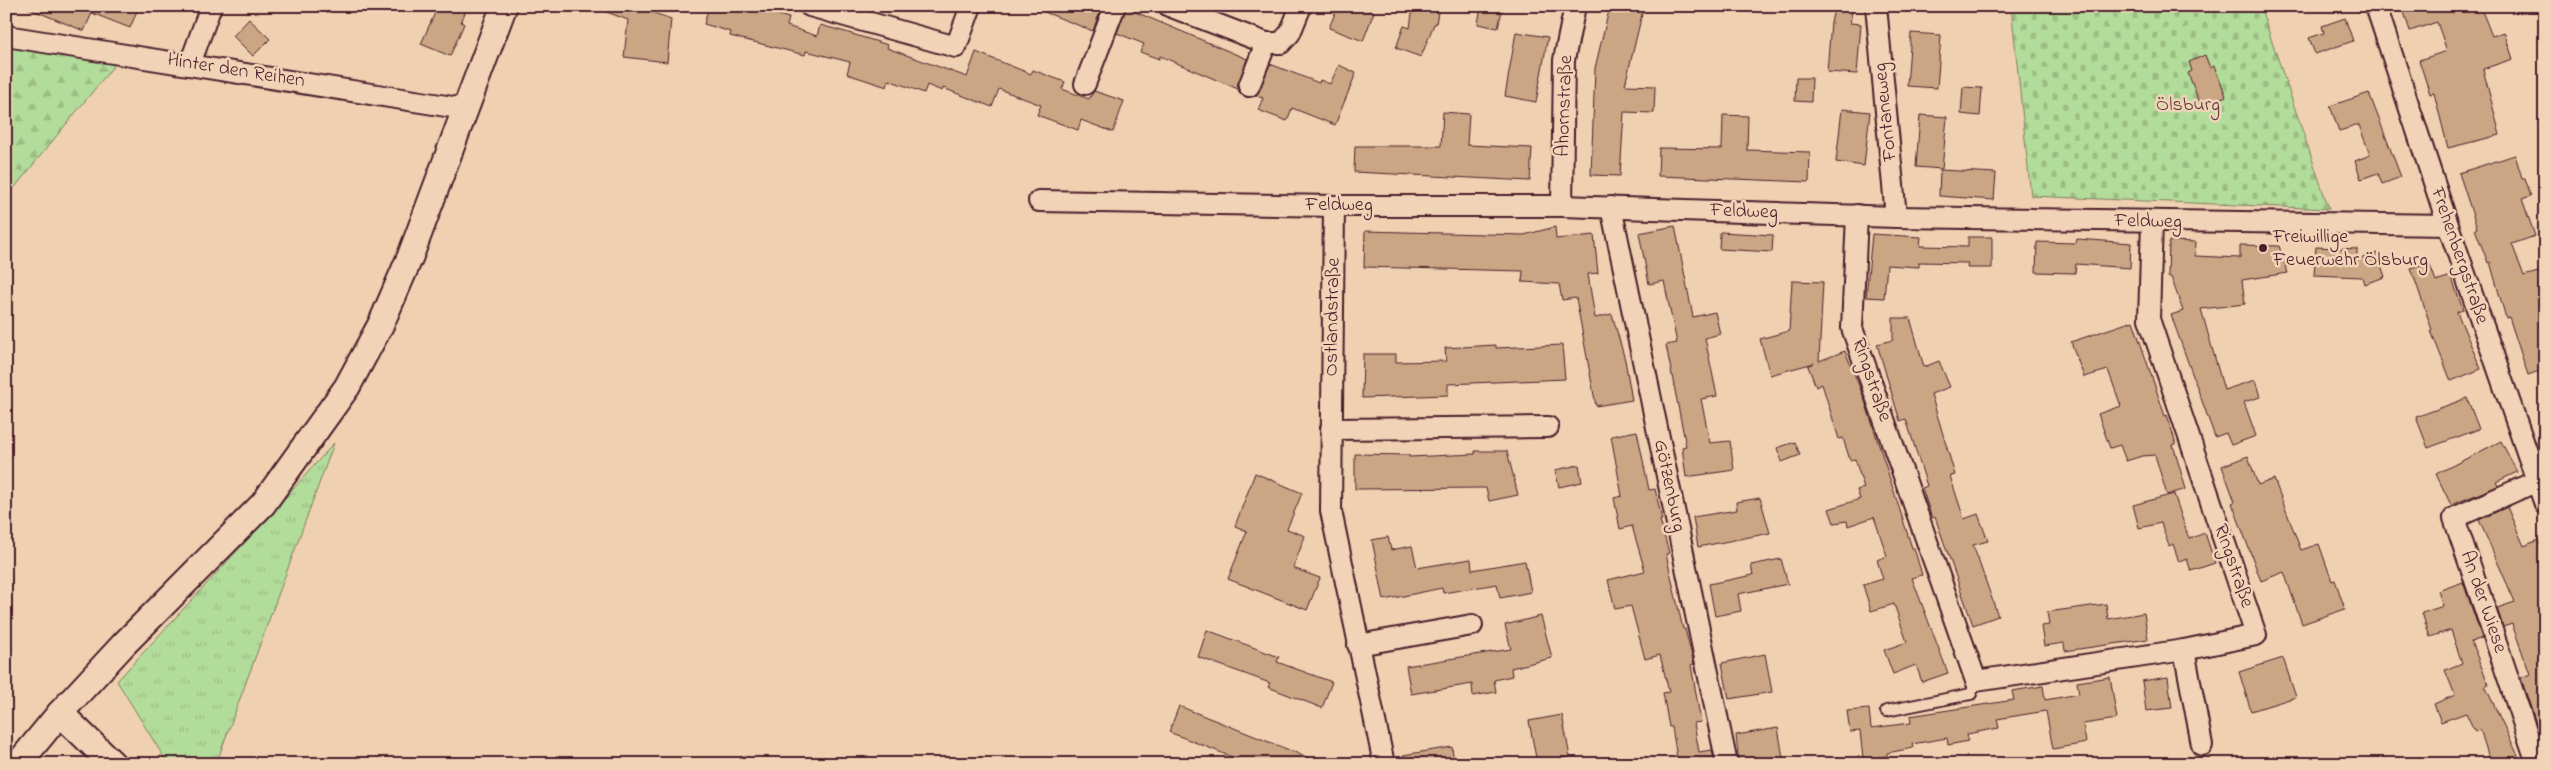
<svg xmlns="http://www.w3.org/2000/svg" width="2551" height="770" viewBox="0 0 2551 770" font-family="'Indie Flower',sans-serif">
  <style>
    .grass { fill: url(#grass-tufts); stroke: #7e7e62 }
    .forest { fill: url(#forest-firs); stroke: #7e7e62 }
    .cemetery { fill: url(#cemetery-stones); stroke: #7e7e62 }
    .building { fill: #caa684; stroke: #4a1f2b }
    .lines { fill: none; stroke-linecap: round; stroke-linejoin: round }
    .service-casing { stroke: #4a1f2b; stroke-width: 14 }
    .minor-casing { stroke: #4a1f2b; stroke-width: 24 }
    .tertiary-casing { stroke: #4a1f2b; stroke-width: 29 }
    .service { stroke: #f1d3b7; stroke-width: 10 }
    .minor { stroke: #f1d3b7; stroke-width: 20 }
    .tertiary { stroke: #f1d3b7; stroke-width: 25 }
    .poi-dot { fill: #4a1f2b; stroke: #f1d3b7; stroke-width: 2 }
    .labels { text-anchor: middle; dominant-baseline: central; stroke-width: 5; stroke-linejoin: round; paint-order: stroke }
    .street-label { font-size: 20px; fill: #4a1f2b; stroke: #f1d3b7 }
    .park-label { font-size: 20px; fill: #5a3b3c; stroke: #f1d3b7 }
    .poi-label { font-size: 20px; fill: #4a1f2b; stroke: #f1d3b7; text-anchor: start }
  </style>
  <defs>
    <pattern id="grass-tufts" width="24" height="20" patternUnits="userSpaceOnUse" patternTransform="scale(1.25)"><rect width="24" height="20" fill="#b2dc99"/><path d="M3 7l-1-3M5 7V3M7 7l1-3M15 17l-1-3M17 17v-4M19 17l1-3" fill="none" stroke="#9bbc84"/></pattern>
    <pattern id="forest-firs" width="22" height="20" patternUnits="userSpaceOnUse" patternTransform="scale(1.25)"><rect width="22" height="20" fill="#b2dc99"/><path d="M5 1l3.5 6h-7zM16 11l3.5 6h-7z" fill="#9bbc84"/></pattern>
    <pattern id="cemetery-stones" width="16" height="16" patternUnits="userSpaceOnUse" patternTransform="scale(1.25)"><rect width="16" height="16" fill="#b2dc99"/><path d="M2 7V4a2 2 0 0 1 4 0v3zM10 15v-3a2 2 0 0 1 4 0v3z" fill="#9bbc84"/></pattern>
  </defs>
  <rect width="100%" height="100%" fill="#efd0b1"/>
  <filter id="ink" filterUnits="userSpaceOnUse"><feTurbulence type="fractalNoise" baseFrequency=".02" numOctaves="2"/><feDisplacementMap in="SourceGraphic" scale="10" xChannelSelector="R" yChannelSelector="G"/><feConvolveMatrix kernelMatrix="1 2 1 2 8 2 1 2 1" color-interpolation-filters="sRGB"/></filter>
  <g filter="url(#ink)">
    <!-- grass -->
    <polygon class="grass" points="334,443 216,764 168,764 117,681 271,514"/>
    <!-- forest -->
    <polygon class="forest" points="6,39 120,58 6,198"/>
    <!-- cemetery -->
    <polygon class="cemetery" points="2011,6 2260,6 2329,209 2031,196"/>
    <!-- building -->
    <g class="building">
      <polygon points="23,6 139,6 130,28 92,13 84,31"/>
      <polygon points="438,6 468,6 461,22 464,24 450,56 421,44"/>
      <polygon points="597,6 634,6 671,19 667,62 624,57 628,20 596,8"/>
      <polygon points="709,6 745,6 789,18 787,26 817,36 820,25 842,31 888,45 887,48 967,77 976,52 1031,74 1033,70 1065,82 1062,89 1089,99 1094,91 1124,101 1113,132 1081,120 1078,130 1037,115 1041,105 999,89 992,107 943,88 942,91 927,85 924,93 889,80 887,87 847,74 850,62 806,51 805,55 730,36 731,32 704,24"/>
      <polygon points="1029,6 1087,6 1100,11 1093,31"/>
      <polygon points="1338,6 1359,6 1374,12 1363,41 1329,28"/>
      <polygon points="1413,6 1439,6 1436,24 1434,24 1421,57 1396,48 1404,26 1410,28"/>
      <polygon points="1481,6 1503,6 1498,28 1478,24"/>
      <polygon points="1610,6 1644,6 1625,85 1655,86 1654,113 1624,112 1620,176 1591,175 1595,68"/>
      <polygon points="1835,6 1853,6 1850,23 1861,24 1857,74 1827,72 1831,22"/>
      <polygon points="2402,6 2480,6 2492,36 2504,32 2513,59 2483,69 2500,135 2448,148 2434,93 2430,94 2419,60 2447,51 2437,22 2410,31"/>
      <polygon points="1126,8 1247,59 1238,89 1160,56 1159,59 1140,52 1144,44 1117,33"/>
      <polygon points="2345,18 2353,41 2315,54 2309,38 2324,33 2322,26"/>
      <polygon points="249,19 270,39 253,56 233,36"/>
      <polygon points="1516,32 1548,37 1536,102 1505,96"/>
      <polygon points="1911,33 1941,35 1937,88 1907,86"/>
      <polygon points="2205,55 2210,68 2214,66 2226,96 2201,106 2188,73 2192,71 2189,62"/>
      <polygon points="1270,64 1319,83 1320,80 1330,84 1339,65 1356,73 1335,125 1292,108 1287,121 1258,110 1263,98 1256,96"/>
      <polygon points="1796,78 1812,78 1811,102 1795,101"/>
      <polygon points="1963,87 1982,88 1980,116 1961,114"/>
      <polygon points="2369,93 2401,177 2382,184 2378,173 2361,179 2355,161 2370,155 2359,125 2339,131 2330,106"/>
      <polygon points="1842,109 1870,112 1864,166 1836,162"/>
      <polygon points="1443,112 1469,114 1467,145 1532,148 1530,181 1354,172 1355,146 1441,146"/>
      <polygon points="1723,115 1748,116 1747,150 1810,152 1809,182 1658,176 1659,148 1722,149"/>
      <polygon points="1920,115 1947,117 1942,169 1916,167"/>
      <polygon points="2515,155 2522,178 2525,178 2531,196 2522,199 2535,236 2512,244 2524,276 2545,270 2545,369 2528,375 2509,317 2506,318 2490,262 2488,263 2475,229 2477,228 2459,173"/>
      <polygon points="1940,170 1996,173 1994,200 1939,196"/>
      <polygon points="1675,226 1693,317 1715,312 1720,334 1705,338 1717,396 1701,399 1710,443 1730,441 1734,470 1686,477 1682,447 1686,446 1666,345 1677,343 1664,281 1649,284 1639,233"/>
      <polygon points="1555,227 1556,239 1594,235 1598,273 1588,274 1595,318 1612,314 1625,360 1632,400 1596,406 1576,298 1562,300 1559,284 1522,282 1523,271 1364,267 1365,231 1524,235"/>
      <polygon points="1720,232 1773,235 1772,252 1719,249"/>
      <polygon points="1872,234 1921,237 1920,246 1968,247 1968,237 1992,237 1992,268 1967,268 1968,263 1919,262 1919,267 1887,265 1884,298 1866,297"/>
      <polygon points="2077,239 2131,243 2130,268 2076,264 2075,273 2036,272 2037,242 2076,243"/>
      <polygon points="2169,241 2196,242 2195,256 2240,258 2240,245 2279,246 2288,273 2242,280 2245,304 2201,309 2224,390 2255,380 2260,397 2244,402 2256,436 2231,445 2226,433 2215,437 2171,315 2183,311 2171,277 2168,277"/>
      <polygon points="2316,247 2357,249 2357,260 2377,253 2385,277 2364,284 2362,277 2314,275"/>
      <polygon points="2429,262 2436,281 2451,276 2463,310 2457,312 2481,369 2451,381 2431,331 2432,330 2411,268"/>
      <polygon points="1792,281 1823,282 1819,361 1845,351 1864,398 1912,548 1914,548 1922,575 1912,578 1948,673 1922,682 1916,665 1893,674 1884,650 1907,642 1894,604 1871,611 1863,585 1883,579 1877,560 1887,556 1874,517 1848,526 1847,521 1834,523 1829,509 1860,499 1857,490 1864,488 1855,459 1850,460 1843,438 1839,439 1822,384 1816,387 1808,366 1814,363 1770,375 1760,339 1789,331"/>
      <polygon points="1893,318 1910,318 1924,367 1939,361 1950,387 1931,394 1955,475 1950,476 1964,519 1978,514 1988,541 1973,545 1998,616 1973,625 1935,517 1932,518 1922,488 1927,486 1906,419 1900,421 1877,344 1893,340"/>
      <polygon points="2133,321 2165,416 2167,415 2176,444 2173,445 2186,489 2167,495 2155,455 2142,456 2126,461 2120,445 2110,448 2098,414 2121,406 2108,370 2084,377 2071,342"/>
      <polygon points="1496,345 1496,348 1562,345 1565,379 1448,384 1448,395 1362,398 1363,354 1396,354 1396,362 1446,361 1445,348"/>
      <polygon points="2467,398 2479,429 2428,448 2416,417"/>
      <polygon points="1637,431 1649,490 1655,489 1662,520 1660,520 1669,553 1666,554 1683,629 1685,629 1694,664 1691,665 1701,722 1694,723 1699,752 1712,750 1715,764 1678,764 1672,727 1669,727 1663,693 1669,692 1660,655 1645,659 1631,606 1615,609 1608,580 1645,571 1632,526 1620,529 1614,498 1622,496 1611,436"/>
      <polygon points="2501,441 2517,472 2496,482 2498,486 2451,505 2436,474"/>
      <polygon points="1795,442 1800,455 1782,462 1777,448"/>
      <polygon points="1475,451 1507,451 1518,495 1489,501 1486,488 1355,489 1355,454 1409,455 1409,457 1475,454"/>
      <polygon points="2248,456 2258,485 2274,479 2301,550 2319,544 2332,581 2335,580 2345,609 2302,624 2284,572 2261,581 2232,503 2235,502 2222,466"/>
      <polygon points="1579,465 1582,482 1559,487 1555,470"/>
      <polygon points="1255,473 1302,493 1287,529 1305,536 1293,568 1320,578 1307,610 1228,579 1247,531 1235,526"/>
      <polygon points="2174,494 2189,539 2205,533 2215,563 2191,571 2187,559 2179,562 2173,544 2169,546 2161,523 2139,528 2133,505"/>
      <polygon points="1760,498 1770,533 1698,547 1693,517 1737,510 1736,502"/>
      <polygon points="2507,507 2524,546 2538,540 2545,555 2544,747 2521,678 2530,674 2512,624 2503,627 2497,608 2515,602 2479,520"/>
      <polygon points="1388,537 1391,550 1412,546 1417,568 1471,559 1472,570 1525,561 1531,592 1500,598 1497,584 1443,593 1442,588 1384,600 1372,540"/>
      <polygon points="1781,559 1788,584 1738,594 1741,611 1715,616 1709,584 1753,575 1751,565"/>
      <polygon points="2463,582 2482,638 2471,642 2489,685 2485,686 2522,764 2491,764 2480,729 2475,732 2466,713 2441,722 2434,704 2455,695 2445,670 2462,663 2451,630 2430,637 2422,613 2443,606 2438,591"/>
      <polygon points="2106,604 2108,619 2144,613 2148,639 2065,651 2064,643 2044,646 2041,626 2049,625 2047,612"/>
      <polygon points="1541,616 1552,658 1511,668 1512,676 1494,680 1496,692 1473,696 1472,684 1411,694 1406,666 1511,649 1505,625"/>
      <polygon points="1207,630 1279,657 1277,662 1332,682 1322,708 1268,687 1270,683 1198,657"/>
      <polygon points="1765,654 1772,692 1729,699 1722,663"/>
      <polygon points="2283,658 2296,697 2251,711 2239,672"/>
      <polygon points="2110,677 2117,719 2083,724 2086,743 2053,749 2046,711 1997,719 1999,728 1967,734 1968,741 1948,745 1947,738 1912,744 1913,748 1887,753 1887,756 1863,759 1860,731 1850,732 1847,711 1869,709 1871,728 1911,723 1910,716 2014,700 2012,691 2043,686 2045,700 2079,694 2077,682"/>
      <polygon points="2168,677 2172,708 2146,711 2142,681"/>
      <polygon points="1179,706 1319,762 1318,764 1250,764 1169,732"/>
      <polygon points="1562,715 1570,757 1537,763 1529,721"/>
      <polygon points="1778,728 1784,764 1739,764 1736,735"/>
      <polygon points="1452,747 1454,764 1404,764 1403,755"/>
    </g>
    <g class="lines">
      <defs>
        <polyline id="service" points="1886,711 1971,694 1976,681"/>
        <g id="minor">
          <polyline points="810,6 956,47 971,6"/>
          <polyline points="1169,6 1266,43 1281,43 1290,33 1301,6"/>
          <polyline points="1876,6 1896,217"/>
          <polyline points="2376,6 2448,225 2545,504"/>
          <polyline points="6,36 465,109"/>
          <polyline points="190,64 211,6"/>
          <polyline points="1085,84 1115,6"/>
          <polyline points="1249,86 1266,43"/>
          <polyline points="1039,201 1334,206 1562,206 1896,217 2448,225"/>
          <polyline points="1334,206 1331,511 1384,764"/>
          <polyline points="1562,206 1564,60 1575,6"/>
          <polyline points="1611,207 1727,764"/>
          <polyline points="1857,215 1852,328 1976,681 2184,650 2256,635 2149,319 2152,222"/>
          <polyline points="1331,429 1548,427"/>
          <polyline points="2537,481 2454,518 2537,763 2545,759"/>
          <polyline points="1358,645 1472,625"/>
          <polyline points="2184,650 2202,745"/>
        </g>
        <g id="tertiary">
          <polyline points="60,713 113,764"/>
          <polyline points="18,764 60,713 124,644 263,504 347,387 381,324 410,257 504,6"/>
        </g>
      </defs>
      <!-- service casing -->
      <use href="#service" class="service-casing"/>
      <!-- minor casing -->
      <use href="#minor" class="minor-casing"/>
      <!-- tertiary casing -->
      <use href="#tertiary" class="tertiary-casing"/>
      <!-- service -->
      <use href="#service" class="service"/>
      <!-- minor -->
      <use href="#minor" class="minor"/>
      <!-- tertiary -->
      <use href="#tertiary" class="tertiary"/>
    </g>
  </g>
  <!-- markers -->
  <circle class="poi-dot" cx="2263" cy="248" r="5"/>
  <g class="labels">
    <!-- street labels -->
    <g class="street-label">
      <text transform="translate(236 71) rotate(9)">Hinter den Reihen</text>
      <text transform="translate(1565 106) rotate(-88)">Ahornstraße</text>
      <text transform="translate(1886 112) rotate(-96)">Fontaneweg</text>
      <text x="1339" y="205">Feldweg</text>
      <text transform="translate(1744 212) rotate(2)">Feldweg</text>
      <text transform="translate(2148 222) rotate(1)">Feldweg</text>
      <text transform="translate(2459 256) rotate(71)">Frehenbergstraße</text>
      <text transform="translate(1333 317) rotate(-89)">Ostlandstraße</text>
      <text transform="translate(1871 380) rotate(71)">Ringstraße</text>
      <text transform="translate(1669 486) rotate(78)">Götzenburg</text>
      <text transform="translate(2233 566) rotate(71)">Ringstraße</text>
      <text transform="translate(2483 602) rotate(71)">An der Wiese</text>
    </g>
    <!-- park labels -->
    <g class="park-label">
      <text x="2188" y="105">Ölsburg</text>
    </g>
    <!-- poi labels -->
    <g class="poi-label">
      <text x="2273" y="237">Freiwillige<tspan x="2273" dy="23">Feuerwehr Ölsburg</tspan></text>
    </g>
  </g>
  <!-- margin -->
  <rect width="2551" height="770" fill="none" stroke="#f1d3b7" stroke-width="25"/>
  <rect x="12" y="12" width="2526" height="745" fill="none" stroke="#4a1f2b" stroke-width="2" filter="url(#ink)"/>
</svg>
